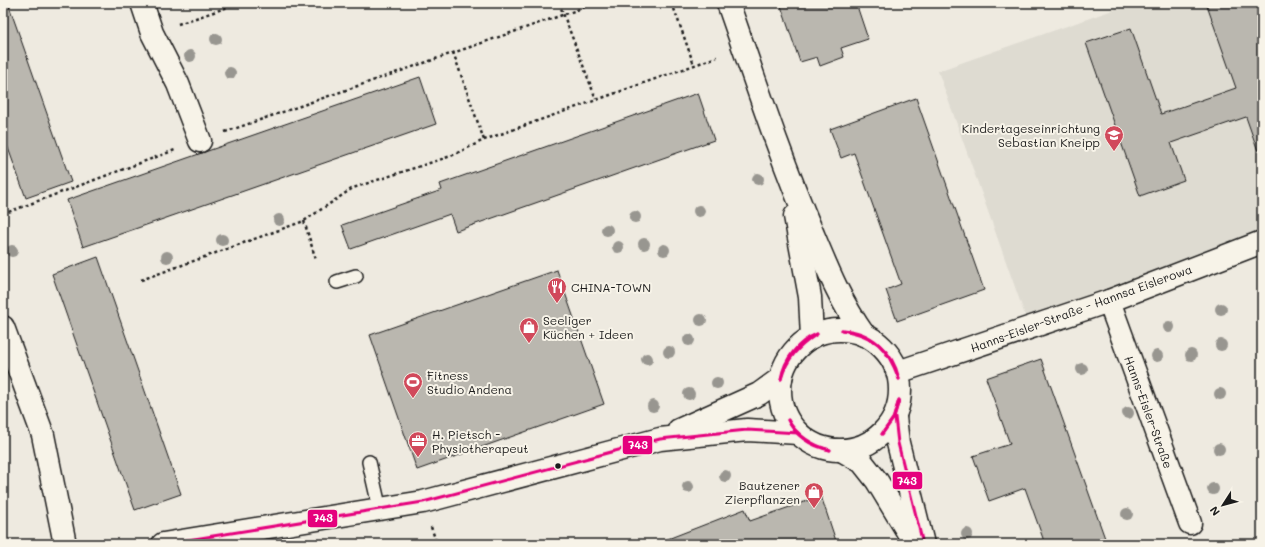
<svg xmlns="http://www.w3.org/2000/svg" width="1265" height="547" viewBox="0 0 1265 547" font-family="Mali,sans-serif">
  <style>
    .built { fill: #dedbd1 }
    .building { fill: #bab7af; stroke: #1c1c1c }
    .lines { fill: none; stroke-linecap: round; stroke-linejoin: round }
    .service-casing { stroke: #1c1c1c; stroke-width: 16 }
    .minor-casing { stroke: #1c1c1c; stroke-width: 25 }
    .path { stroke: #1c1c1c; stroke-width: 2.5; stroke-dasharray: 3 3; stroke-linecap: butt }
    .service { stroke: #f7f3e8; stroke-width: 13 }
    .minor { stroke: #f7f3e8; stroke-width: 22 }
    .bus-1-casing { stroke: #f7f3e8; stroke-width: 6 }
    .bus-1 { stroke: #e5007d; stroke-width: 3 }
    .tree { fill: #989690 }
    .bus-dot { fill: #1c1c1c; stroke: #f7f3e8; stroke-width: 1.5 }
    .labels { text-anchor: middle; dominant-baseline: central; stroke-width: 4; stroke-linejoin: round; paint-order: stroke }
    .poi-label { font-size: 12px; fill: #1c1c1c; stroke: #f7f3e8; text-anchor: start }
    .street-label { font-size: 12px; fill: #1c1c1c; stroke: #f7f3e8 }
    .line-badge { stroke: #f7f3e8; stroke-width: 1.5 }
    .badge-label { font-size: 11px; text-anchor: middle; font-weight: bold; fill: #fff }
  </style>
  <rect width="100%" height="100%" fill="#eeeae0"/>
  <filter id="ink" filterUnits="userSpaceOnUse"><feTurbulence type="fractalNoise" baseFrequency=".025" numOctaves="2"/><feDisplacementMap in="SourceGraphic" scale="8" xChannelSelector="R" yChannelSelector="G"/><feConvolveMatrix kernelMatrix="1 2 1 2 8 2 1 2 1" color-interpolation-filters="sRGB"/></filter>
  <g filter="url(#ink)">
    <!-- built -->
    <polygon class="built" points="1133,3 1262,3 1262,232 1111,289 1026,318 938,71"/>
    <!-- building -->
    <g class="building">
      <polygon points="3,3 8,3 71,182 26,198 3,134"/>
      <polygon points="780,3 856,3 868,39 841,48 844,57 820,66 817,57 800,62"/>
      <polygon points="1206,3 1262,3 1262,150 1258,151 1246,117 1171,143 1184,180 1140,196 1086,43 1131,28 1161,114 1236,88"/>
      <polygon points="420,77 436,124 83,247 67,200"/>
      <polygon points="698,93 714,140 456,231 450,214 351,249 342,225 442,190 440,184"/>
      <polygon points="916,98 984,290 897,321 886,290 901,284 854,153 841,158 830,129"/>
      <polygon points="98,257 181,494 135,510 52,274"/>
      <polygon points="557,270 604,404 417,470 370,335"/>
      <polygon points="1041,359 1107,544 1045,544 1025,488 989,501 973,456 1010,444 986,378"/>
      <polygon points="821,496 837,544 660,544 660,542 745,509 750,521"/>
    </g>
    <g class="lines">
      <defs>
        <g id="service">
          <polyline points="337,282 356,276"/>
          <polyline points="369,462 380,510"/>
        </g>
        <g id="minor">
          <polyline points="142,3 152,33 178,84 200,141"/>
          <path d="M 728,3 C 755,80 780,157 812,232 C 827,268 841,303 864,335"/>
          <polyline points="795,216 810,297 812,337"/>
          <polyline points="1109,301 1190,523"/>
          <polyline points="3,327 43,435 65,544"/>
          <circle cx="840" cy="390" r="60"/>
          <polyline points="898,372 1109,301 1262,242"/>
          <polyline points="895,417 898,443 923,544"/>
          <polyline points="679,430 759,394 781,378"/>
          <polyline points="843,451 862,462 877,481 915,544"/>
          <polyline points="163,544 423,502 660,439 747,430 798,433"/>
        </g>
      </defs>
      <!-- service casing -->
      <use href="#service" class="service-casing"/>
      <!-- minor casing -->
      <use href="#minor" class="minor-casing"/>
      <!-- path -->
      <g class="path">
        <polyline points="559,3 596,99"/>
        <polyline points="672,3 694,65"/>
        <polyline points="178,24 240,3"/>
        <polyline points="453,52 484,140"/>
        <polyline points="225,132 597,3"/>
        <polyline points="3,214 175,150"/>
        <polyline points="304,221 316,260"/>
        <polyline points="141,280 304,221 353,188 451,156 484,140 717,57"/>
        <polyline points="431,527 437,544"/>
      </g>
      <!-- service -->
      <use href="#service" class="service"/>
      <!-- minor -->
      <use href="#minor" class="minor"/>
      <defs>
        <g id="bus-1">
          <path d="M 842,330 C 870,331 893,351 899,379"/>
          <path d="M 842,330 C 876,336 887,347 899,379"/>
          <path d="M 781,379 C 784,359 799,341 817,334"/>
          <path d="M 781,379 C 787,358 799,346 817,334"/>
          <polyline points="895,417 898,443 923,544"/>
          <path d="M 788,420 C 796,435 814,446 830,450"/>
          <path d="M 788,420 C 796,437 812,446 830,450"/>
          <polyline points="882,434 893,419 899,400"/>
          <polyline points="882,434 894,417 899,400"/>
          <polyline points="163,544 423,502 660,439 747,430 798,433"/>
        </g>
      </defs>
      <!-- bus-1 casing -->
      <use href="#bus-1" class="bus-1-casing"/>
      <!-- bus-1 -->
      <use href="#bus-1" class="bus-1"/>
    </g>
    <!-- trees -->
    <g class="tree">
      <circle cx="216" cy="39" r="6"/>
      <circle cx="190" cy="56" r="6"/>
      <circle cx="230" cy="73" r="6"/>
      <circle cx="758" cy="179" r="6"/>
      <circle cx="699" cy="211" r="6"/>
      <circle cx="635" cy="217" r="6"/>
      <circle cx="279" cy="220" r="6"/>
      <circle cx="607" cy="230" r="6"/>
      <circle cx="222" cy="240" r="6"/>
      <circle cx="644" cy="244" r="6"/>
      <circle cx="618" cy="247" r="6"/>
      <circle cx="664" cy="250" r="6"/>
      <circle cx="12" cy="251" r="6"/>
      <circle cx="167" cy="257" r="6"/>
      <circle cx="1221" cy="309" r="6"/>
      <circle cx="701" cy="320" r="6"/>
      <circle cx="1169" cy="327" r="6"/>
      <circle cx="689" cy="340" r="6"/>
      <circle cx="1221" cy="345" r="6"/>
      <circle cx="669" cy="352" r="6"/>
      <circle cx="1191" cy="355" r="6"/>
      <circle cx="1157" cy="356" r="6"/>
      <circle cx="647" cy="359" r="6"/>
      <circle cx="1082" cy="369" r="6"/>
      <circle cx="717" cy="383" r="6"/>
      <circle cx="689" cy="394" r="6"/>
      <circle cx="1220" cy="394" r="6"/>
      <circle cx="653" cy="406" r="6"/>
      <circle cx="1128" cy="413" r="6"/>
      <circle cx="1219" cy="449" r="6"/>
      <circle cx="725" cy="476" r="6"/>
      <circle cx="688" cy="487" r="6"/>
      <circle cx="1213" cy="489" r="6"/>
      <circle cx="1127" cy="514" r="6"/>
      <circle cx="967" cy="534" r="6"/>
    </g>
  </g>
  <!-- icons -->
  <defs>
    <symbol id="school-pin" viewBox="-11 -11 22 30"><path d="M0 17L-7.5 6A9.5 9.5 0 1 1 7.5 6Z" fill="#d1495b" stroke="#f7f3e8"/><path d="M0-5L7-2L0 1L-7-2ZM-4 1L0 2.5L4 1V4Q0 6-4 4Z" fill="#fff"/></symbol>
    <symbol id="restaurant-pin" viewBox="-11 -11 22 30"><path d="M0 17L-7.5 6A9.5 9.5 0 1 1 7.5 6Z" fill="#d1495b" stroke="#f7f3e8"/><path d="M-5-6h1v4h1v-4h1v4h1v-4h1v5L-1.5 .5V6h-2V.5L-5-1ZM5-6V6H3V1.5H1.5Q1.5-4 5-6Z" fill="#fff"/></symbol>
    <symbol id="shop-pin" viewBox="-11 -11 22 30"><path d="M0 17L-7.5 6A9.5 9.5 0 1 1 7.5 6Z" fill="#d1495b" stroke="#f7f3e8"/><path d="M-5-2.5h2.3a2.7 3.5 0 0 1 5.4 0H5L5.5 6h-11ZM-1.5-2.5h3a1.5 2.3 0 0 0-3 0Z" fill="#fff"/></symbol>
    <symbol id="stadium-pin" viewBox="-11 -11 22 30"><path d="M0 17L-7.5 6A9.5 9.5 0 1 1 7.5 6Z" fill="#d1495b" stroke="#f7f3e8"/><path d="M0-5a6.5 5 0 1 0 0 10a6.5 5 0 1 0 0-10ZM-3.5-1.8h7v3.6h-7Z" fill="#fff"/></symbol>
    <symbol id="office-pin" viewBox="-11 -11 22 30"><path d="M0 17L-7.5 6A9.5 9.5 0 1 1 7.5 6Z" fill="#d1495b" stroke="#f7f3e8"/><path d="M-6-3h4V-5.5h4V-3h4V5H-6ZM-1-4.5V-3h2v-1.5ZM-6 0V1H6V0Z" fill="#fff"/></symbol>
  </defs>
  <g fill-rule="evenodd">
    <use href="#school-pin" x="1103" y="124" width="22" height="30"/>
    <use href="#restaurant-pin" x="546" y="276" width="22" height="30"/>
    <use href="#shop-pin" x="518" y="316" width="22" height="30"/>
    <use href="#stadium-pin" x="402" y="371" width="22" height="30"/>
    <use href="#office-pin" x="407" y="430" width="22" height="30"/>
    <use href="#shop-pin" x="803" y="481" width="22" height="30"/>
  </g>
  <!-- markers -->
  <circle class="bus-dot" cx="558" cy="466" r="3.5"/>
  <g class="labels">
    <!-- poi labels -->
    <g class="poi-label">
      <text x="1100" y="128" text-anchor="end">Kindertageseinrichtung<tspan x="1100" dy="14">Sebastian Kneipp</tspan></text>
      <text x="571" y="287">CHINA-TOWN</text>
      <text x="543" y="320">Seeliger<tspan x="543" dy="14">Küchen + Ideen</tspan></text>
      <text x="427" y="375">Fitness<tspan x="427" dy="14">Studio Andena</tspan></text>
      <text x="432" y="434">H. Pietsch -<tspan x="432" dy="14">Physiotherapeut</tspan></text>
      <text x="800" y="485" text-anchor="end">Bautzener<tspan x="800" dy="14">Zierpflanzen</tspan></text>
    </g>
    <!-- street labels -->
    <g class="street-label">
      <text transform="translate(1081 308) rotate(-20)">Hanns-Eisler-Straße - Hannsa Eislerowa</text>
      <text transform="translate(1149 412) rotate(70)">Hanns-Eisler-Straße</text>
    </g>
  </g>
  <g class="line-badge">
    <rect x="622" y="435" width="31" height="20" rx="4" fill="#e5007d"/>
    <rect x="892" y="471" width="31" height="19" rx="4" fill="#e5007d"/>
    <rect x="307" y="509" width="31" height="19" rx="4" fill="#e5007d"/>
  </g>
  <g class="badge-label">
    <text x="638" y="449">743</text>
    <text x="907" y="485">743</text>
    <text x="323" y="522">743</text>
  </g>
  <!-- margin -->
  <rect width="1265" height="547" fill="none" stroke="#f7f3e8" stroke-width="16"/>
  <rect x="8" y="8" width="1249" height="531" fill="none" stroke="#1c1c1c" stroke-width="1.5" filter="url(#ink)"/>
  <!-- north arrow -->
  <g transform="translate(1223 505) rotate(234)" stroke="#f7f3e8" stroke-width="3" paint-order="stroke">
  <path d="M0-3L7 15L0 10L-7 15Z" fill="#1c1c1c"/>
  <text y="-6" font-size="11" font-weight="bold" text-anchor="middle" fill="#1c1c1c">N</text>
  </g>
</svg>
